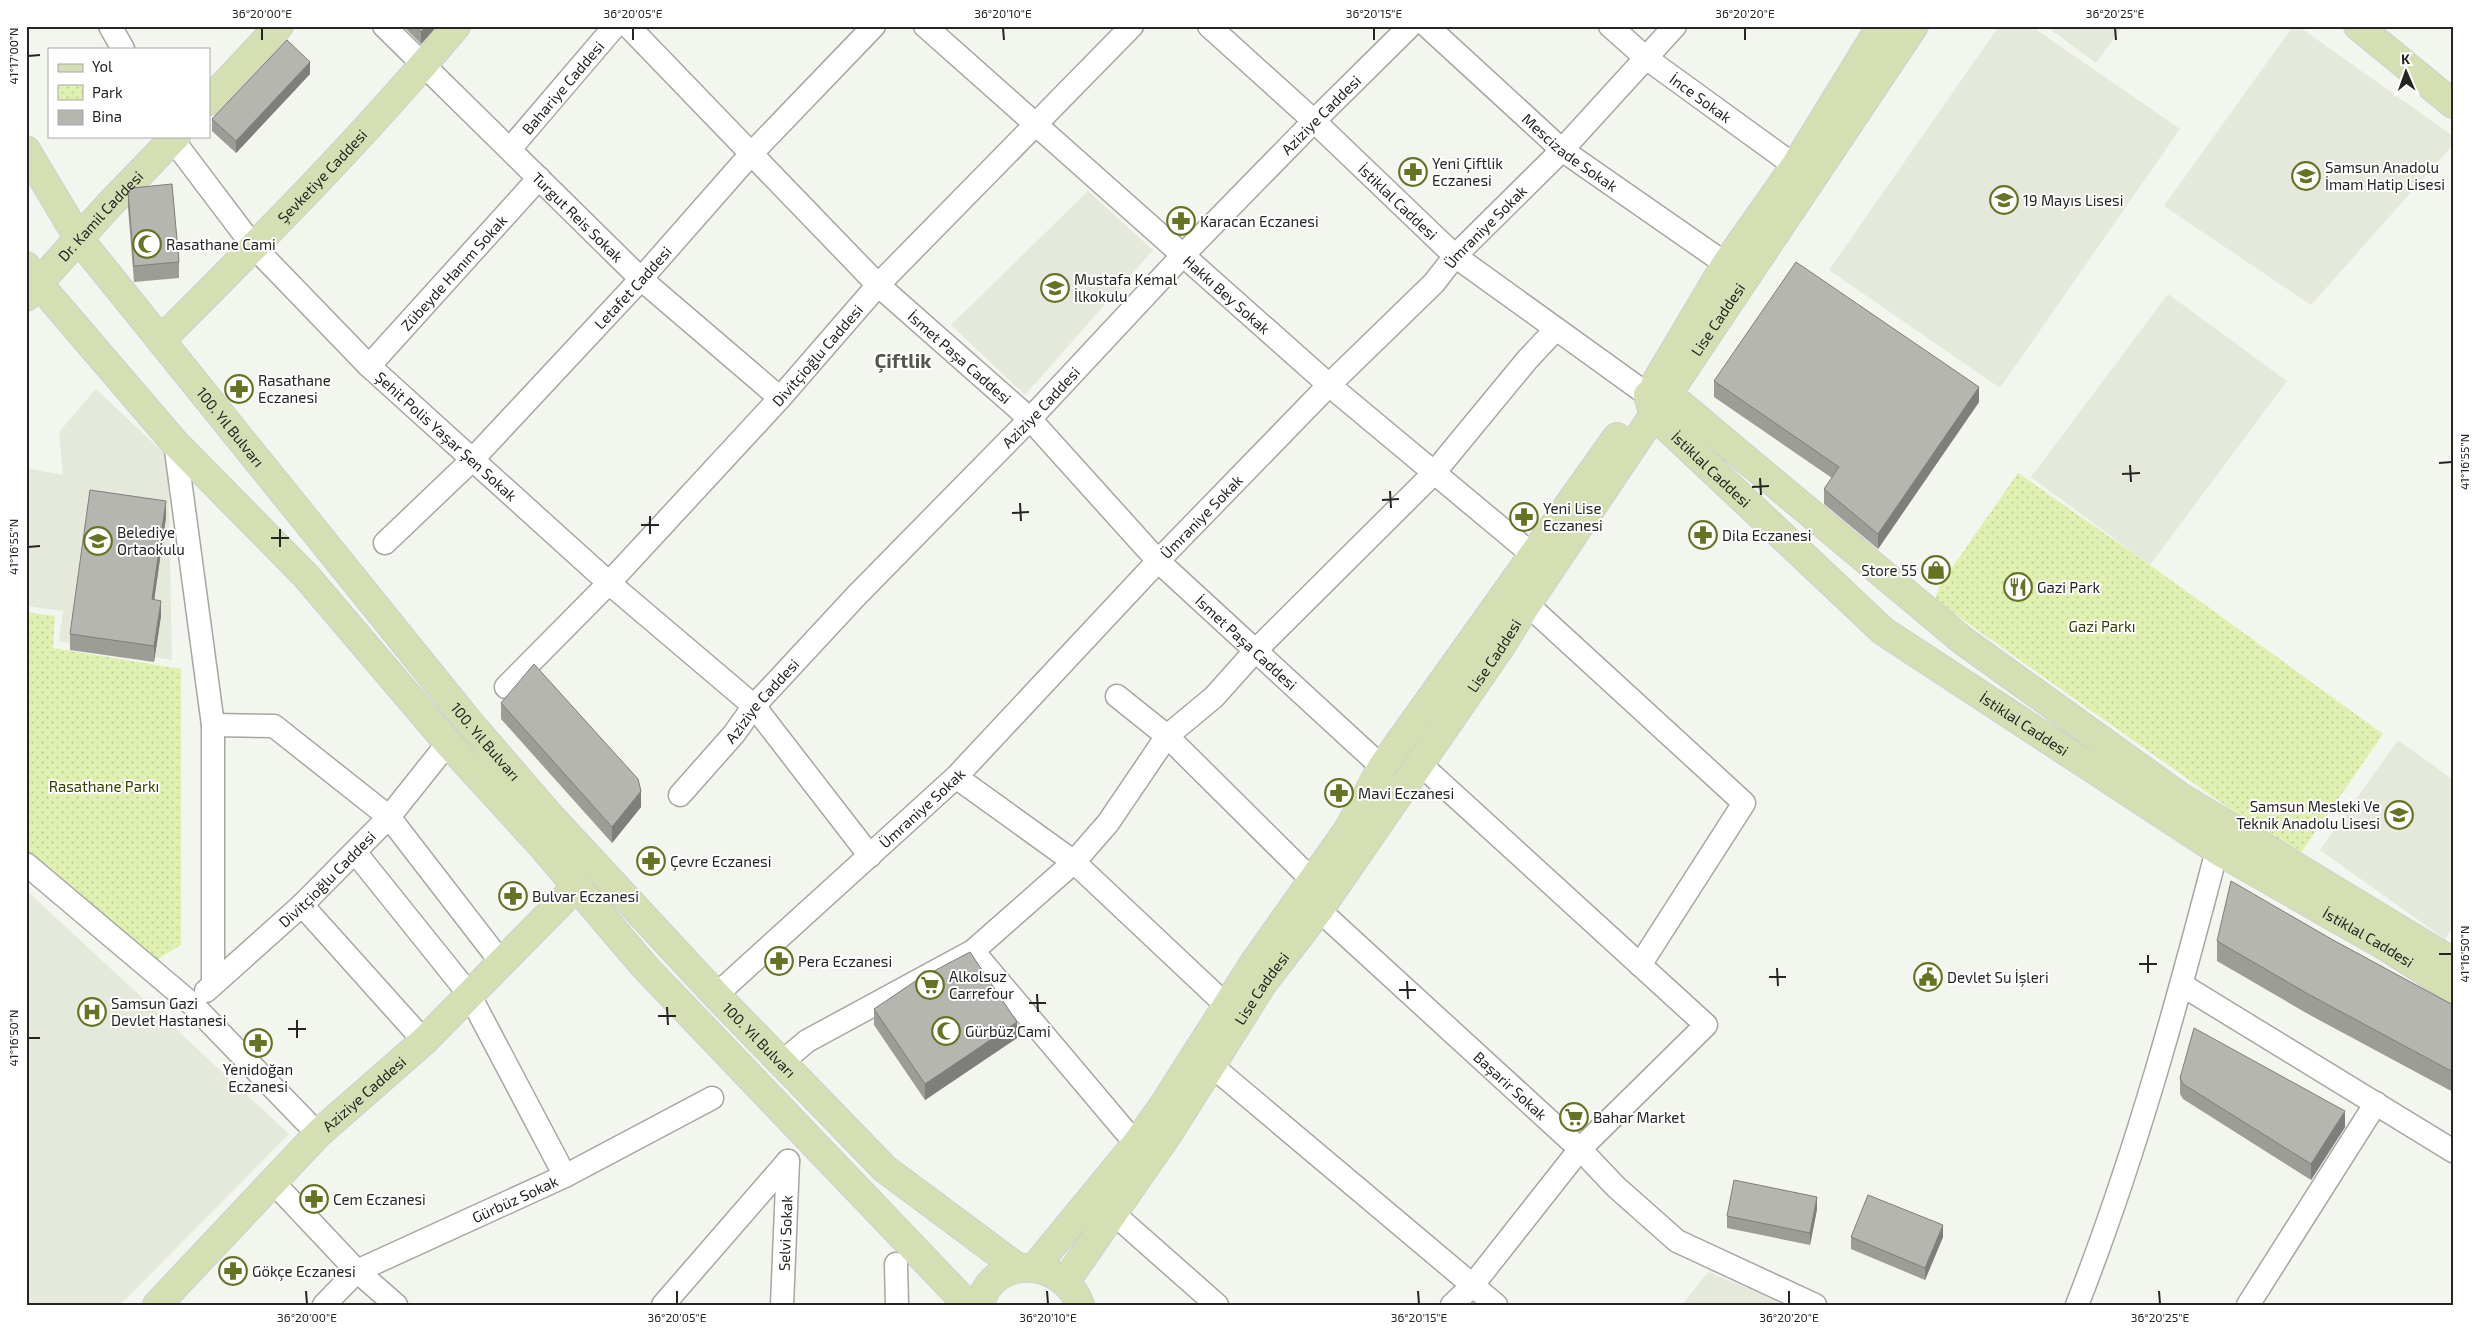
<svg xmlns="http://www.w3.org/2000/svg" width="2479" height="1331" viewBox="0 0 2479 1331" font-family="'Exo 2',sans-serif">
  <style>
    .built { fill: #e5e9db }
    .park { fill: url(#park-dots) }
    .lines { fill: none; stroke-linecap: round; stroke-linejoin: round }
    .minor-casing { stroke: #a5a7a1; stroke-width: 25 }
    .major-casing { stroke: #cfcfcf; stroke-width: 30 }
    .minor { stroke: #fff; stroke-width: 22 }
    .major { stroke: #d4dfb3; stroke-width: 28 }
    .wall { fill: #9b9d96 }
    .shaded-wall { fill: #7e7f7a }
    .building { fill: #b4b6af; stroke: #7e7f7a }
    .ticks { fill: none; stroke: #252623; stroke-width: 2 }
    .labels { text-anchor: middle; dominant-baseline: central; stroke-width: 4; stroke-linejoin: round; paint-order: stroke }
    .street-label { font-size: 15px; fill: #252623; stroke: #fff }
    .poi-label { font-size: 15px; fill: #252623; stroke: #fff; text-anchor: start }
    .park-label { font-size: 15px; fill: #343f00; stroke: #fff }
    .district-label { font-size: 20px; font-weight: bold; fill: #53554f; stroke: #fff }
    .neatline { fill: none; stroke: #252623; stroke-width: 2 }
    .ticks-label { font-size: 12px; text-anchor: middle; fill: #252623 }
  </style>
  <defs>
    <pattern id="park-dots" width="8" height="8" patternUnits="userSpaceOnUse" patternTransform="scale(1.25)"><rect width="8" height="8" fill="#dff0b0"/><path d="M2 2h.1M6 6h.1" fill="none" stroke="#bfce97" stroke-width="1.8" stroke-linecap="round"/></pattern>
  </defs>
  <rect width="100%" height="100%" fill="#f3f5ef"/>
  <!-- built -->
  <g class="built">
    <polygon points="1999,26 2031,26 2180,129 2000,388 1829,270"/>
    <polygon points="2046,26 2123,26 2096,63"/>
    <polygon points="2293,26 2298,26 2453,136 2453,145 2311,305 2164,206"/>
    <polygon points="1088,191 1153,250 1025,395 951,325"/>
    <polygon points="2168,294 2287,381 2150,565 2031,477"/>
    <polygon points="96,389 168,457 172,660 59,641 63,611 26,606 26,468 63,475 59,432"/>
    <polygon points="2398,740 2453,780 2453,927 2445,939 2320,850"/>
    <polygon points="26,890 289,1134 120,1305 26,1305"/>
    <polygon points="1708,1272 1791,1305 1682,1305"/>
  </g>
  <!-- park -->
  <g class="park">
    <polygon points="2018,473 2150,565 2383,734 2298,857 1935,600 1940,585"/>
    <polygon points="26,612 55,616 53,648 181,669 181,945 156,960 26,850"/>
  </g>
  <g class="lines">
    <defs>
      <g id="minor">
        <polyline points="110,26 123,49"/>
        <path id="s1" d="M 384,26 L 641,279 L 780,398"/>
        <path id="s2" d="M 628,26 L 878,285 L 1030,419 L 1158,561 L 1382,767"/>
        <path id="s3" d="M 925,26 L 1329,385 L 1533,555"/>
        <path id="s4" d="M 1209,26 L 1314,121 L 1455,256 L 1648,395"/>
        <path id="s5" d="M 1427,26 L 1562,150 L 1726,264"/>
        <path id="s6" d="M 1610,26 L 1646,58 L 1795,166"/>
        <path id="s7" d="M 170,136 L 254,247 L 369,366 L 609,583 L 754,706 L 870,856"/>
        <path id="s8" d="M 510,149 L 615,26"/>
        <path id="s9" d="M 369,366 L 539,178"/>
        <polyline points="175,443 213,725 213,984"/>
        <path id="s10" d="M 385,543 L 473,459 L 641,279 L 750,155 L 874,26"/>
        <polyline points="1527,604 1744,803 1640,965"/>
        <path id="s11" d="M 506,687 L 609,583 L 780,398 L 878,285 L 1132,26"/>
        <path id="s12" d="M 1117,696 L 1167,736 L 1312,880 L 1319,910 L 1580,1149 L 1616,1187 L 1677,1241 L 1815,1305"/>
        <polyline points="213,725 274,726 389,817 501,962"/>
        <polyline points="1419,763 1706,1025 1580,1149 1472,1286 1452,1305"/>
        <polyline points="956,777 1074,862 1226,1005"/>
        <path id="s13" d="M 680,795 L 734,734 L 754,706 L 857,595 L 1030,419 L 1184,254 L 1314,121 L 1410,26"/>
        <polyline points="355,852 469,994 565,1176"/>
        <polyline points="26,864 193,1005 318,1134"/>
        <polyline points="302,905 424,1041"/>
        <polyline points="973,951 1136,1144"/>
        <polyline points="2182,985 2453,1151"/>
        <path id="s14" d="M 206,991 L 302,905 L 389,817 L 448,743"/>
        <path id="s15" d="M 716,995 L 956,777 L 1158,561 L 1329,385 L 1434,283 L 1455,256 L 1562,150 L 1675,26"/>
        <polyline points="782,1062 807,1041 973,951 1074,862 1108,823 1167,736 1214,697 1256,650 1433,474 1527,360 1555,330"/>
        <polyline points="1212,1066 1496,1305"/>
        <polyline points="274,1183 357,1271 396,1305"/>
        <polyline points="1114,1214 1217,1305"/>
        <polyline points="896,1264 897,1305"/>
        <path id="s16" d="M 324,1305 L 357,1271 L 565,1176 L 712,1098"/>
        <polyline points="663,1305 788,1161"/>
        <path id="s17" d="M 782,1305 L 788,1161"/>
        <path d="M 2077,1305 C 2135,1157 2177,1004 2217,850"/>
        <polyline points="2248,1305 2376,1103"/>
      </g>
      <g id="major">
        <polyline points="2358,26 2453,104"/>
        <polyline points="209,101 279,26"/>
        <path id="s18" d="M 26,150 L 79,239 L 468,721 L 550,816 L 716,995 L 885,1169 L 1018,1268"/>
        <polyline points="26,266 38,283 175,443 306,576 448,743 543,847 644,966 968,1305"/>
        <path id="s19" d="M 26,297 L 110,204 L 176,136"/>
        <path id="s20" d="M 161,340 C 262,239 364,137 456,26"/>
        <polyline points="1656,382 1726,264 1795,166 1881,26"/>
        <path id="s21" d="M 2453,962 L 2179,796 L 1962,640 L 1674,399 L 1667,395 L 1648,395 L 1654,415 L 1883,631 L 2217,850 L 2387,947 L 2453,989"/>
        <polyline points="1035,1267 1136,1144 1163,1106 1254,963 1348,830 1382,767 1617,437"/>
        <path id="s22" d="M 1066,1281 L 1168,1134 L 1263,983 L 1319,910 L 1501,646 L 1527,604 L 1914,26"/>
        <path id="s23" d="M 157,1305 L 318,1134 L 424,1041 L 576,887"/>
        <path d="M 980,1305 C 991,1253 1064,1258 1080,1305"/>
      </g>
    </defs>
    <!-- minor casing -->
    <use href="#minor" class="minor-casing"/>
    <!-- major casing -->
    <use href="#major" class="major-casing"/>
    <!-- minor -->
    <use href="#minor" class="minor"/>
    <!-- major -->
    <use href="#major" class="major"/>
  </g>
  <!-- wall -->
  <g class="wall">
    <polygon points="403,26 437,26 421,44"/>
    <polygon points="310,74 236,153 212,131 212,119"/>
    <polygon points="128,192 179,262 179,278 134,282 128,208"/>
    <polygon points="1714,381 1979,402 1878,549 1824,504 1824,489 1832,478 1714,397"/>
    <polygon points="166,517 154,600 161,616 154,662 70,650 70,634"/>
    <polygon points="501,703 641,807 612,843 501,719"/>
    <polygon points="2333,940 2453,1005 2453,1092 2308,1014 2217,961 2217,941"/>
    <polygon points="874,1009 1017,1038 925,1100 874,1025"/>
    <polygon points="2180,1078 2345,1127 2311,1180 2183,1099 2180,1094"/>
    <polygon points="1817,1209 1810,1245 1727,1228 1727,1216"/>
    <polygon points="1851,1237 1943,1237 1925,1280 1851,1249"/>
  </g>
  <!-- shaded-wall -->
  <g class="shaded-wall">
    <polygon points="426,26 437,26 421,44 421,32"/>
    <polygon points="310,62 310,74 236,153 236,141"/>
    <polygon points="1979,387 1979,402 1878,549 1878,534"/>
    <polygon points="166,501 166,517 152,615 152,599"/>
    <polygon points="161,601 161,616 154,662 154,646"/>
    <polygon points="641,791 641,807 612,843 612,827"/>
    <polygon points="1017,1022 1017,1038 925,1100 925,1084"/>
    <polygon points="2345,1111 2345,1127 2311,1180 2311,1164"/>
    <polygon points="1817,1197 1817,1209 1810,1245 1810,1233"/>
    <polygon points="1943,1225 1943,1237 1925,1280 1925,1268"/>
  </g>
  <!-- building -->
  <g class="building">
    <polygon points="415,26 426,26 421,32"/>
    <polygon points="287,40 310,62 236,141 212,119"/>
    <polygon points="172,184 179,262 134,266 128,192 132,188"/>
    <polygon points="1796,262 1979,387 1878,534 1824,489 1839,467 1714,381"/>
    <polygon points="90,490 166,501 152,599 161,601 154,646 70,634"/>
    <polygon points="534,664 638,779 641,791 612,827 501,703"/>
    <polygon points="2231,881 2333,940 2453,1005 2453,1072 2308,994 2217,941"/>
    <polygon points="970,952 1017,1022 925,1084 874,1009 917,980"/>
    <polygon points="2194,1028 2345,1111 2311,1164 2183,1084 2180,1078"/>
    <polygon points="1734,1180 1817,1197 1810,1233 1727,1216"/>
    <polygon points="1868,1195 1943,1225 1925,1268 1851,1237"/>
  </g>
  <!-- ticks -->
  <path class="ticks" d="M 262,28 L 262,40M 633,28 L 633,40M 1003,28 L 1004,40M 1374,28 L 1374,40M 1745,28 L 1745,40M 2115,28 L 2116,40M 28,56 L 40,55M 2439,463 L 2452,462M 2130,465 L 2131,482M 2122,474 L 2140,473M 1760,478 L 1761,495M 1752,487 L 1769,486M 1390,491 L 1391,508M 1382,500 L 1399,499M 1020,503 L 1021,521M 1012,513 L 1029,512M 650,516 L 650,534M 641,525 L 659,525M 280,529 L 280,547M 271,538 L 289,538M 28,547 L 40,546M 2439,954 L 2452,954M 2148,955 L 2148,973M 2139,964 L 2157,964M 1777,968 L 1778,986M 1769,977 L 1786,977M 1407,981 L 1408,999M 1399,990 L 1416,990M 1037,994 L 1038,1012M 1029,1003 L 1046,1003M 667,1007 L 668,1025M 658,1016 L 676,1016M 297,1020 L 297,1038M 288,1029 L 306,1029M 28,1038 L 40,1038M 306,1291 L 307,1304M 677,1291 L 677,1304M 1047,1291 L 1048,1304M 1418,1291 L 1419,1304M 1789,1291 L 1789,1304M 2159,1291 L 2160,1304"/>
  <!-- icons -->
  <defs>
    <symbol id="pharmacy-ring" viewBox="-11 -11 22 22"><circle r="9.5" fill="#fff" stroke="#647422" stroke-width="1.5"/><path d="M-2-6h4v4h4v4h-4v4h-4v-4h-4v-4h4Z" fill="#647422"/></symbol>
    <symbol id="school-ring" viewBox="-11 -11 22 22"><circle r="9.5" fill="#fff" stroke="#647422" stroke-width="1.5"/><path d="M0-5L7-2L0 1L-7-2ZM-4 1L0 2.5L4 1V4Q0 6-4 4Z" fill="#647422"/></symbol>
    <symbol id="mosque-ring" viewBox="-11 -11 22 22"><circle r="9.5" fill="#fff" stroke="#647422" stroke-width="1.5"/><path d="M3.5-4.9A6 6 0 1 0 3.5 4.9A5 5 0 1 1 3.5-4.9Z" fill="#647422"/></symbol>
    <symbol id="shop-ring" viewBox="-11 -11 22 22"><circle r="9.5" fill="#fff" stroke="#647422" stroke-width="1.5"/><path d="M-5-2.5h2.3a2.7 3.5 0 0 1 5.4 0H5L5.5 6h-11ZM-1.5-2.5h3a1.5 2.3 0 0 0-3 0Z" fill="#647422"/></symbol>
    <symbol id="restaurant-ring" viewBox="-11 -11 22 22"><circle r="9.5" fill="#fff" stroke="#647422" stroke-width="1.5"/><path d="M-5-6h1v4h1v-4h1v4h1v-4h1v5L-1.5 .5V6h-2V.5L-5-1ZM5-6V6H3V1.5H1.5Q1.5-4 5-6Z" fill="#647422"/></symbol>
    <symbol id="civic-ring" viewBox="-11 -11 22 22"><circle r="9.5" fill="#fff" stroke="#647422" stroke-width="1.5"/><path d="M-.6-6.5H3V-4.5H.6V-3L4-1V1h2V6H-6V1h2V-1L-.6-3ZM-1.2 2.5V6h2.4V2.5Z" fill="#647422"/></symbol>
    <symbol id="supermarket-ring" viewBox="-11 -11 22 22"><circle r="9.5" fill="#fff" stroke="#647422" stroke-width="1.5"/><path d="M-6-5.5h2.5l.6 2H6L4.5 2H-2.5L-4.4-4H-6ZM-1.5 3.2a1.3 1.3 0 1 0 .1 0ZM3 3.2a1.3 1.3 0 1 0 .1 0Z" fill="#647422"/></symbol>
    <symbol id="hospital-ring" viewBox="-11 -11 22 22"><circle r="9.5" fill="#fff" stroke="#647422" stroke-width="1.5"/><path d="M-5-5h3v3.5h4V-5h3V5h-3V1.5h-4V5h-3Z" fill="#647422"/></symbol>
  </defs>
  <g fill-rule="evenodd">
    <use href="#pharmacy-ring" x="1397" y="156" width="32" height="32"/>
    <use href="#school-ring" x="2290" y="160" width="32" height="32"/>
    <use href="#school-ring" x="1988" y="184" width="32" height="32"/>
    <use href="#pharmacy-ring" x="1165" y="205" width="32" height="32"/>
    <use href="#mosque-ring" x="131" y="228" width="32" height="32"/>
    <use href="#school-ring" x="1039" y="272" width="32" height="32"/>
    <use href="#pharmacy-ring" x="223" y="373" width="32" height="32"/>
    <use href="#pharmacy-ring" x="1508" y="501" width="32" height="32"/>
    <use href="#pharmacy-ring" x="1687" y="519" width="32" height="32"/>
    <use href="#school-ring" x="82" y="525" width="32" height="32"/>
    <use href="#shop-ring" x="1920" y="554" width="32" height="32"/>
    <use href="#restaurant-ring" x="2002" y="571" width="32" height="32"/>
    <use href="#pharmacy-ring" x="1323" y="777" width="32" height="32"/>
    <use href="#school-ring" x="2383" y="799" width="32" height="32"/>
    <use href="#pharmacy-ring" x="635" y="845" width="32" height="32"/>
    <use href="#pharmacy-ring" x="497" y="880" width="32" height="32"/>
    <use href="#pharmacy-ring" x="763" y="945" width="32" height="32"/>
    <use href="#civic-ring" x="1912" y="961" width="32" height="32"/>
    <use href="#supermarket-ring" x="914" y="969" width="32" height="32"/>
    <use href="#hospital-ring" x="76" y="996" width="32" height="32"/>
    <use href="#mosque-ring" x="930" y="1015" width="32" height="32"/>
    <use href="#pharmacy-ring" x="242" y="1027" width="32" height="32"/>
    <use href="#supermarket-ring" x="1558" y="1101" width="32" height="32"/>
    <use href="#pharmacy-ring" x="298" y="1183" width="32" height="32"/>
    <use href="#pharmacy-ring" x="217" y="1255" width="32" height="32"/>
  </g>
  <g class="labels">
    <!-- street labels -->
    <g class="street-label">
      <text stroke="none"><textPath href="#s8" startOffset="81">Bahariye Caddesi</textPath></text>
      <text stroke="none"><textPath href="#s6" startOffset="116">İnce Sokak</textPath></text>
      <text stroke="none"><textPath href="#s13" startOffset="935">Aziziye Caddesi</textPath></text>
      <text stroke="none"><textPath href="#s5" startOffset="191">Mescizade Sokak</textPath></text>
      <text stroke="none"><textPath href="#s20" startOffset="230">Şevketiye Caddesi</textPath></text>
      <text stroke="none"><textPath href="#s4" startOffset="258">İstiklal Caddesi</textPath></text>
      <text stroke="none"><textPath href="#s19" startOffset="110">Dr. Kamil Caddesi</textPath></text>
      <text stroke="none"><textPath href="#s1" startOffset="272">Turgut Reis Sokak</textPath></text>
      <text stroke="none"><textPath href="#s15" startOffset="1088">Ümraniye Sokak</textPath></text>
      <text stroke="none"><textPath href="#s9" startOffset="126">Zübeyde Hanım Sokak</textPath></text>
      <text stroke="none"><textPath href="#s10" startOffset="356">Letafet Caddesi</textPath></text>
      <text stroke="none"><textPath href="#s3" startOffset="404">Hakkı Bey Sokak</textPath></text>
      <text stroke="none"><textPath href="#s22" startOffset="1162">Lise Caddesi</textPath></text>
      <text stroke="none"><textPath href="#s11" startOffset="455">Divitçioğlu Caddesi</textPath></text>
      <text stroke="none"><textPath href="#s2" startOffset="469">İsmet Paşa Caddesi</textPath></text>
      <text stroke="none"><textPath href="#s13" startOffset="530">Aziziye Caddesi</textPath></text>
      <text stroke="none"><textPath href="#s18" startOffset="345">100. Yıl Bulvarı</textPath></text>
      <text stroke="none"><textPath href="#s7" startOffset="409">Şehit Polis Yaşar Şen Sokak</textPath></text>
      <text stroke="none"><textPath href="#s21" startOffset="1090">İstiklal Caddesi</textPath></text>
      <text stroke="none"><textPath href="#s15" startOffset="682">Ümraniye Sokak</textPath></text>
      <text stroke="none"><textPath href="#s2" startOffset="874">İsmet Paşa Caddesi</textPath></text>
      <text stroke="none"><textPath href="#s22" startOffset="758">Lise Caddesi</textPath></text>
      <text stroke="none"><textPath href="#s13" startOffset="125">Aziziye Caddesi</textPath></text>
      <text stroke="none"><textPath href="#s21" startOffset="1495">İstiklal Caddesi</textPath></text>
      <text stroke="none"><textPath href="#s18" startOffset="750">100. Yıl Bulvarı</textPath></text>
      <text stroke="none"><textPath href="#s15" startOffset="278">Ümraniye Sokak</textPath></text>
      <text stroke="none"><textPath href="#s14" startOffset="165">Divitçioğlu Caddesi</textPath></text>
      <text stroke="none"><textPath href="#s21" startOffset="1900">İstiklal Caddesi</textPath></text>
      <text stroke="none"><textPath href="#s22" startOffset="352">Lise Caddesi</textPath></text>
      <text stroke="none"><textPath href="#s18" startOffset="1155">100. Yıl Bulvarı</textPath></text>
      <text stroke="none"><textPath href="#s12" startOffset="559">Başarir Sokak</textPath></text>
      <text stroke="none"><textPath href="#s23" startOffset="296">Aziziye Caddesi</textPath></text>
      <text stroke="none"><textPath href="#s16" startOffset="221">Gürbüz Sokak</textPath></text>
      <text stroke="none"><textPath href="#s17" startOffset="72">Selvi Sokak</textPath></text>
    </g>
    <!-- poi labels -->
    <g class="poi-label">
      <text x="1432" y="163">Yeni Çiftlik<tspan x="1432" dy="17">Eczanesi</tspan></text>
      <text x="2325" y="167">Samsun Anadolu<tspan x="2325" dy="17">İmam Hatip Lisesi</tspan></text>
      <text x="2023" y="200">19 Mayıs Lisesi</text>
      <text x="1200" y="221">Karacan Eczanesi</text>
      <text x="166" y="244">Rasathane Cami</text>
      <text x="1074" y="279">Mustafa Kemal<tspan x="1074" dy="17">İlkokulu</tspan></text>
      <text x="258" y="380">Rasathane<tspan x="258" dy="17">Eczanesi</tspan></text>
      <text x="1543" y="508">Yeni Lise<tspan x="1543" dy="17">Eczanesi</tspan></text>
      <text x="117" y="532">Belediye<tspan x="117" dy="17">Ortaokulu</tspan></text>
      <text x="1722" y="535">Dila Eczanesi</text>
      <text x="1917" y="570" text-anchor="end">Store 55</text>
      <text x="2037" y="587">Gazi Park</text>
      <text x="1358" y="793">Mavi Eczanesi</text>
      <text x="2380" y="806" text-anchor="end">Samsun Mesleki Ve<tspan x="2380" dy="17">Teknik Anadolu Lisesi</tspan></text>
      <text x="670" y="861">Çevre Eczanesi</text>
      <text x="532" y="896">Bulvar Eczanesi</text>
      <text x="798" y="961">Pera Eczanesi</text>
      <text x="949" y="976">Alkolsuz<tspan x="949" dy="17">Carrefour</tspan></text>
      <text x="1947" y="977">Devlet Su İşleri</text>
      <text x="111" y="1003">Samsun Gazi<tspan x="111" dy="17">Devlet Hastanesi</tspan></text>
      <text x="965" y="1031">Gürbüz Cami</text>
      <text x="258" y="1069" text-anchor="middle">Yenidoğan<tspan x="258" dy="17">Eczanesi</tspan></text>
      <text x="1593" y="1117">Bahar Market</text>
      <text x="333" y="1199">Cem Eczanesi</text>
      <text x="252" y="1271">Gökçe Eczanesi</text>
    </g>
    <!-- park labels -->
    <g class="park-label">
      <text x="2102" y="626">Gazi Parkı</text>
      <text x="104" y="786">Rasathane Parkı</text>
    </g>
    <!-- district labels -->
    <g class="district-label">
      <text x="903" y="360">Çiftlik</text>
    </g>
  </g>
  <!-- border -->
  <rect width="2479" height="1331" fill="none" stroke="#ffffff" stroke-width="55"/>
  <!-- legend -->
  <rect x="48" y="48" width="162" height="90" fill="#ffffff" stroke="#a8a8a7"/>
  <rect x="58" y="64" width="25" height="8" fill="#d4dfb3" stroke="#a8a8a7"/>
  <text x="92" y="72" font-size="15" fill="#252623">Yol</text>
  <rect x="58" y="85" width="25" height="15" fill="url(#park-dots)" stroke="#a8a8a7"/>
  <text x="92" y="98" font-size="15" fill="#252623">Park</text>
  <rect x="58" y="110" width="25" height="15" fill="#b4b6af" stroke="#a8a8a7"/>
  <text x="92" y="122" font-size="15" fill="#252623">Bina</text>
  <!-- north arrow -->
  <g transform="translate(2406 72) rotate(358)" stroke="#ffffff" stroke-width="4" paint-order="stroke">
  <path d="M0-4L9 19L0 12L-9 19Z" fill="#252623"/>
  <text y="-8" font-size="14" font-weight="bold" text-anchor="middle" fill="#252623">K</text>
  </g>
  <rect x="28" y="28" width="2424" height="1276" class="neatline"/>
  <g class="ticks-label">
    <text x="262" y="18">36°20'00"E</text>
    <text x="633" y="18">36°20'05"E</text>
    <text x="1003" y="18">36°20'10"E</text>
    <text x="1374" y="18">36°20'15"E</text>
    <text x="1745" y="18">36°20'20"E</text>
    <text x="2115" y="18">36°20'25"E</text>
    <text transform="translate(14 56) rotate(-90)" y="4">41°17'00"N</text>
    <text transform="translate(2465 462) rotate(-90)" y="4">41°16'55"N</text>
    <text transform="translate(14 547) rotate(-90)" y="4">41°16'55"N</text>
    <text transform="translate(2465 954) rotate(-90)" y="4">41°16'50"N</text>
    <text transform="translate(14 1038) rotate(-90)" y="4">41°16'50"N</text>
    <text x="307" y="1322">36°20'00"E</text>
    <text x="677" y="1322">36°20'05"E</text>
    <text x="1048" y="1322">36°20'10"E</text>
    <text x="1419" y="1322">36°20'15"E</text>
    <text x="1789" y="1322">36°20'20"E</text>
    <text x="2160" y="1322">36°20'25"E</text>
  </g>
</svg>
